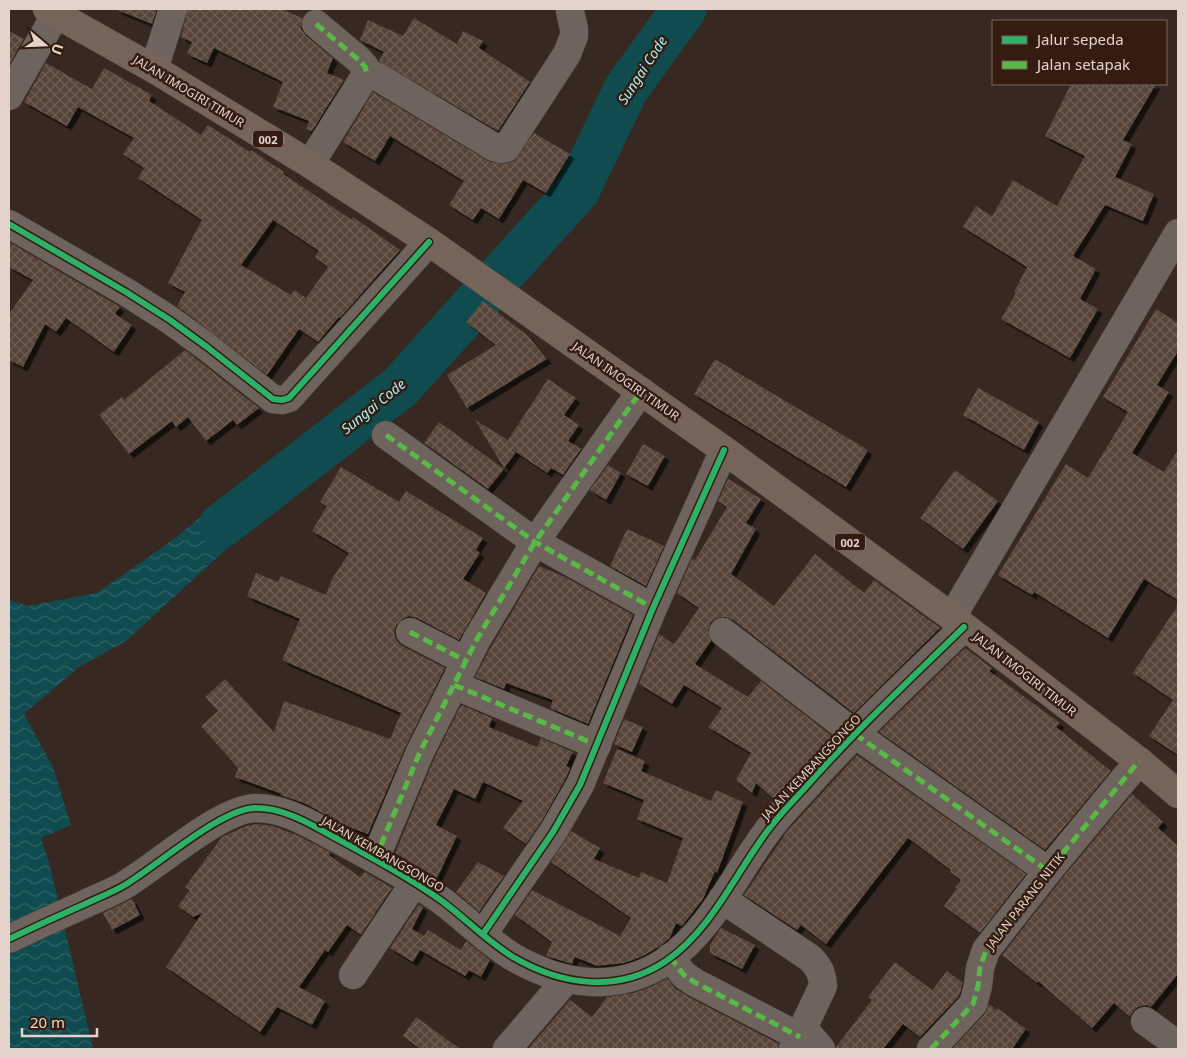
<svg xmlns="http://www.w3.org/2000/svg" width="1187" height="1058" viewBox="0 0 1187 1058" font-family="'Noto Sans',sans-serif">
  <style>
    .water { fill: url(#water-waves) }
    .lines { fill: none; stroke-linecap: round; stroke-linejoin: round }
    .river { stroke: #0f4b4f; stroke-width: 45 }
    .building { fill: url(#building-cross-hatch); fill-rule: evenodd; filter: url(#shadow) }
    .minor-casing { stroke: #50453e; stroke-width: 29 }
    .major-casing { stroke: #50453e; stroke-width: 29 }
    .minor { stroke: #6e645d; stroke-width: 28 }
    .major { stroke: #74645a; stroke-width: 28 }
    .quiet { stroke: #58b947; stroke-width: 5; stroke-dasharray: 10 5; stroke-linecap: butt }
    .cycleway-casing { stroke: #341d10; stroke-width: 9 }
    .cycleway { stroke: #2db169; stroke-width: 6 }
    .labels { text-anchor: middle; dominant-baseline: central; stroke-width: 5; stroke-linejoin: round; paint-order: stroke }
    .shield { fill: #341d10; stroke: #ae9c92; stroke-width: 1 }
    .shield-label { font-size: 11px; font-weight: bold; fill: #e3d3ca }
    .street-label { font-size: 12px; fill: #e3d3ca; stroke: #341d10 }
    .water-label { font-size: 14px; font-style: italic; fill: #a2f3fc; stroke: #341d10 }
  </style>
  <defs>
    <pattern id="water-waves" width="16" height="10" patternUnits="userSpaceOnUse" patternTransform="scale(1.25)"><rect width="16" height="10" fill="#0f4b4f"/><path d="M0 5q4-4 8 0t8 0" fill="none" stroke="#326467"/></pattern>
    <pattern id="building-cross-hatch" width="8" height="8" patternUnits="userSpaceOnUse" patternTransform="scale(1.25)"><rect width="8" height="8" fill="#564439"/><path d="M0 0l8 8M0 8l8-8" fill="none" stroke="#6e5e54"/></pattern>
    <filter id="shadow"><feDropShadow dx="4.5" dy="4.5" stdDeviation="0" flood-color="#0009"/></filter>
  </defs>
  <rect width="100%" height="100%" fill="#372921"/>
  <!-- water -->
  <polygon class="water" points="265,464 271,508 126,641 79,667 24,714 53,767 71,825 41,838 49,862 93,1049 9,1049 9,600 28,606 97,593 174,539"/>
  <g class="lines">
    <!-- river -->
    <polyline class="river" points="221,526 400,387 577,191 626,89 684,9"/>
  </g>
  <!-- building -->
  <g class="building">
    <polygon points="115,9 157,9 152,24"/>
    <polygon points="188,9 282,9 302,18 301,29 306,36 333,58 327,73 344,80 312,131 306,129 309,121 273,107 283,82 214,48 207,63 187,54 192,42 181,37"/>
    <polygon points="414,18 457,44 463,31 483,41 479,48 530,82 498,131 379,61 384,52 360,40 368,20 403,36"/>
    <polygon points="9,31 24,39 9,65"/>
    <path d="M 46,63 L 92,89 L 104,68 L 152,95 L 149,101 L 201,135 L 208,125 L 250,152 L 251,150 L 284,172 L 283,174 L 352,220 L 353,217 L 400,250 L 340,318 L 339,317 L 318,342 L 299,329 L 267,375 L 177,306 L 185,292 L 168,283 L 202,220 L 138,178 L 144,168 L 123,154 L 134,138 L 78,107 L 67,126 L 24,102 ZM 273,220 L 319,251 L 315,257 L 328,267 L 306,298 L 294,290 L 291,295 L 241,265 Z"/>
    <polygon points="1071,84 1156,84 1123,140 1132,144 1115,177 1154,194 1143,221 1105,205 1073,256 1096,269 1080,299 1098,309 1070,358 1001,319 1016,293 1014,292 1027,267 963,227 976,206 992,216 1013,180 1057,206 1085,156 1045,136"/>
    <polygon points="373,92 490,162 504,164 514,161 534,133 570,154 546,193 523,180 499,219 481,208 473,220 449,205 464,181 390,136 375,161 343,142"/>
    <polygon points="9,242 120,307 115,314 132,325 114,352 66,318 56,332 45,324 23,367 9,360 9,314 33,280 9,267"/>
    <polygon points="483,301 528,336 547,359 467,408 447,375 496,345 466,322"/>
    <polygon points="1156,309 1178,323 1178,351 1157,385 1169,392 1132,453 1164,472 1178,450 1178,600 1144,579 1108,638 1034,592 1032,595 998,575 1066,464 1088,478 1113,437 1128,412 1103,397"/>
    <polygon points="185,350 259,408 237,425 233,420 206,441 188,417 176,427 172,421 129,454 99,415 122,397 124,400"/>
    <polygon points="715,359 868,450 846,487 694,394"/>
    <polygon points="548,379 576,398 564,415 579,425 568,441 581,449 563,475 551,468 547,473 516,452 504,468 475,420 508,440"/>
    <polygon points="978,388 1039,422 1024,450 963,415"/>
    <polygon points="439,422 504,469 488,489 424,443"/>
    <polygon points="643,444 665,456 648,486 626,474"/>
    <polygon points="608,465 621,473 606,500 590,490"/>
    <polygon points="341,467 399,502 406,491 483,538 476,550 480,553 463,579 486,593 459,640 417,618 409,616 402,619 396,625 394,633 397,641 402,646 445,668 406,746 368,834 346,826 304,803 280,795 282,794 235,777 238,768 201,726 218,711 205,697 225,679 274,732 284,701 390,739 401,713 282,660 300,619 247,596 256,573 278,582 281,576 326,595 332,579 349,553 312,531 327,506 320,502"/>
    <polygon points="955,470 998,501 963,549 920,518"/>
    <polygon points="728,479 761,499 746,523 756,529 731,574 774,606 815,554 864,593 874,580 940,628 854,713 733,620 725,617 717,618 711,622 708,630 711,641 695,664 748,697 761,681 832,736 774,799 756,783 752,793 736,780 751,753 708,727 722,708 684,685 672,704 639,684 659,634 674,644 699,608 677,593 692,558 695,560 727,507 718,501"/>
    <polygon points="627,529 664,546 646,586 610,566"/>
    <polygon points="539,566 565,577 633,615 588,724 550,708 553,700 506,683 504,689 475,677 491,647"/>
    <polygon points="1178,605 1178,755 1149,736 1173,700 1133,673"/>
    <polygon points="965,648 992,668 989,671 1060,723 1056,727 1111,771 1045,850 879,732"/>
    <polygon points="461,705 492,718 489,727 537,747 541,738 573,752 566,766 570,768 566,778 540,824 526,844 503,828 523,801 483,782 475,799 454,789 436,825 457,836 437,878 395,853 434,759"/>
    <polygon points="624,719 643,727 632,752 614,744"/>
    <polygon points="617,749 645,761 641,771 711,801 716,790 743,802 717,873 715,871 703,899 682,926 676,923 670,938 657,948 641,957 624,963 597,966 575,957 572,964 546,956 552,942 515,915 532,890 620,936 631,918 551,862 571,831 600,848 594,859 639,878 641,872 667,883 683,838 637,819 644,800 603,783"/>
    <polygon points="857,755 1026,874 980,933 944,906 957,888 955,887 961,880 950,872 951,870 908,838 826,944 801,925 797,930 744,895 788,830"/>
    <polygon points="1132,794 1163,822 1158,828 1178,846 1178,974 1151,1007 1146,1005 1138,1007 1133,1011 1130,1017 1114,1003 1092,1028 1038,981 1037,983 1002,955 1060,881"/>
    <polygon points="257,824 273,826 299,836 330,852 329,855 360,877 365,872 392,888 361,935 347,925 328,952 325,950 299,987 325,1001 312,1025 277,1007 260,1032 166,967 202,913 193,917 178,906 190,890 185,887 222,837 246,826"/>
    <polygon points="478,862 504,876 479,912 456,892"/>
    <polygon points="132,899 140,915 112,930 103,913"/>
    <polygon points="419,904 423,907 412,929 424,936 428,930 461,950 466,941 490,960 481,977 469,970 465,976 420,950 413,962 390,948"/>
    <polygon points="721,928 755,945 742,969 710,953 710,945"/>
    <polygon points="895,962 932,990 947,971 963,983 959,996 920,1037 903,1024 883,1049 836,1049 836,1047 872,1000 868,997"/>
    <polygon points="667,978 675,988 687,996 779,1044 778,1049 528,1049 570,1000 592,1017 607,997 633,993 653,986"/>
    <polygon points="989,1004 996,1010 997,1008 1026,1029 1012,1049 952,1049 984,1015"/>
    <polygon points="416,1017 460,1049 420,1049 403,1036"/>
  </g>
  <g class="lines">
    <defs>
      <g id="minor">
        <polyline points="316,24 359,60 365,67 367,73"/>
        <polyline points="154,69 173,9"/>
        <polyline points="9,96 56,14"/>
        <polyline points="310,164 367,73 378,77 494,147 501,149 506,148 567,54 574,36 574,29 570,11"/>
        <polyline points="9,224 126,292 170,320 207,347 273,399 282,400 289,398 429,242"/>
        <polyline points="386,435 535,542 653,608"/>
        <polyline points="952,617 1178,233"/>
        <polyline points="410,632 466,661"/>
        <polyline points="723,632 855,734 1048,871"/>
        <polyline points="454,685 597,745"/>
        <polyline points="375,859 420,752 477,639 535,542 641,391"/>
        <path d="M 722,899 L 810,958 C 819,967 822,973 823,986 L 793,1049"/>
        <polyline points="483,934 553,832 580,785 653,608 724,450"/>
        <path d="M 9,939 C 34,927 60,915 85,904 C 97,898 111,893 123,886 C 156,867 221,808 256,808 C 285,808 310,824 334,837 C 371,857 408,877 442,901 C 466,919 487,941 513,957 C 561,985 617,994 666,961 C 714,928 737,869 772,825 C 782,812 793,801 804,789 C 854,732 910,680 964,627"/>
        <polyline points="670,957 684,975 694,982 800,1037"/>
        <polyline points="353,975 414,883"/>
        <polyline points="1145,1021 1178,1045"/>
        <polyline points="804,1029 821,1049"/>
        <polyline points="507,1049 566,980"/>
        <polyline points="931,1049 973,1004 978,986 980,968 986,950 1048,871 1139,761"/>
      </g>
      <polyline id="major" points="47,9 154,69 310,164 429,242 724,450 952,617 1139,761 1178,794"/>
    </defs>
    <!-- minor casing -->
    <use href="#minor" class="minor-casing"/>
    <!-- major casing -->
    <use href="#major" class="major-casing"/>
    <!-- minor -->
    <use href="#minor" class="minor"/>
    <!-- major -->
    <use href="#major" class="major"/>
    <!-- quiet -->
    <g class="quiet">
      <polyline points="316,24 359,60 365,67 367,73"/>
      <polyline points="386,435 535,542 653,608"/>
      <polyline points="410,632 466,661"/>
      <polyline points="454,685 597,745"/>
      <polyline points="855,734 1048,871"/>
      <polyline points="375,859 420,752 477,639 535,542 641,391"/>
      <polyline points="670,957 684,975 694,982 800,1037"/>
      <polyline points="931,1049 973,1004 978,986 980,968 986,950 1048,871 1139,761"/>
    </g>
    <defs>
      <g id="cycleway">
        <polyline points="9,224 126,292 170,320 207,347 273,399 282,400 289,398 429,242"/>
        <polyline points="483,934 553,832 580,785 653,608 724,450"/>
        <path d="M 9,939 C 34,927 60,915 85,904 C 97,898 111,893 123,886 C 156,867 221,808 256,808 C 285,808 310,824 334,837 C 371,857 408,877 442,901 C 466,919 487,941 513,957 C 561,985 617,994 666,961 C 714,928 737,869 772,825 C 782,812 793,801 804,789 C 854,732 910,680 964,627"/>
      </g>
    </defs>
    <!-- cycleway casing -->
    <use href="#cycleway" class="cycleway-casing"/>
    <!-- cycleway -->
    <use href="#cycleway" class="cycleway"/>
  </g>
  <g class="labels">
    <!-- shield labels -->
    <g class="shield">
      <rect x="253" y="130.5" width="30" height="17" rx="4"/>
      <rect x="835" y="533.5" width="30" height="17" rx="4"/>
    </g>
    <g class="shield-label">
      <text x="268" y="139">002</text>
      <text x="850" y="542">002</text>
    </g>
    <!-- street labels -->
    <g class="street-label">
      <text transform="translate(189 91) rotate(31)">JALAN IMOGIRI TIMUR</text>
      <text transform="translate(626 381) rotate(35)">JALAN IMOGIRI TIMUR</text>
      <text transform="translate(1025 674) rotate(38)">JALAN IMOGIRI TIMUR</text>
      <text transform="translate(811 767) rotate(-47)">JALAN KEMBANGSONGO</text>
      <text transform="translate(383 854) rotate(30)">JALAN KEMBANGSONGO</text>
      <text transform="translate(1025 901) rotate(-52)">JALAN PARANG NITIK</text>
    </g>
    <!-- water labels -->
    <g class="water-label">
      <text transform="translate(642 70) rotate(-57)">Sungai Code</text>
      <text transform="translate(373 406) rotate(-39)">Sungai Code</text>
    </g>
  </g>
  <!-- border -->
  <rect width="1187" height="1058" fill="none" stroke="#e3d3ca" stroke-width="20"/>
  <!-- legend -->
  <rect x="992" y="20" width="175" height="65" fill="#341d10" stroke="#7a665a"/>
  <rect x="1002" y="36" width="25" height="8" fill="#2db169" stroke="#7a665a"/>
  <text x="1037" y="45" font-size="15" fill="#e3d3ca">Jalur sepeda</text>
  <rect x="1002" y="61" width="25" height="8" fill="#58b947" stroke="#7a665a"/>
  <text x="1037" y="70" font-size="15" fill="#e3d3ca">Jalan setapak</text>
  <!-- north arrow -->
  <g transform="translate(45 45) rotate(109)" stroke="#341d10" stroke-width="4" paint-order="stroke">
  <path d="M0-4L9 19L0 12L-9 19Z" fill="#e3d3ca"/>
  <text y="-8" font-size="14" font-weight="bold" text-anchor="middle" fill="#e3d3ca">U</text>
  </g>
  <!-- scale -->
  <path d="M22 1028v8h75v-8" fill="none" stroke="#e3d3ca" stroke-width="2.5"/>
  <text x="30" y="1028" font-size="15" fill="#e3d3ca" stroke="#341d10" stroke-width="4" paint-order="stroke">20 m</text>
</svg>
